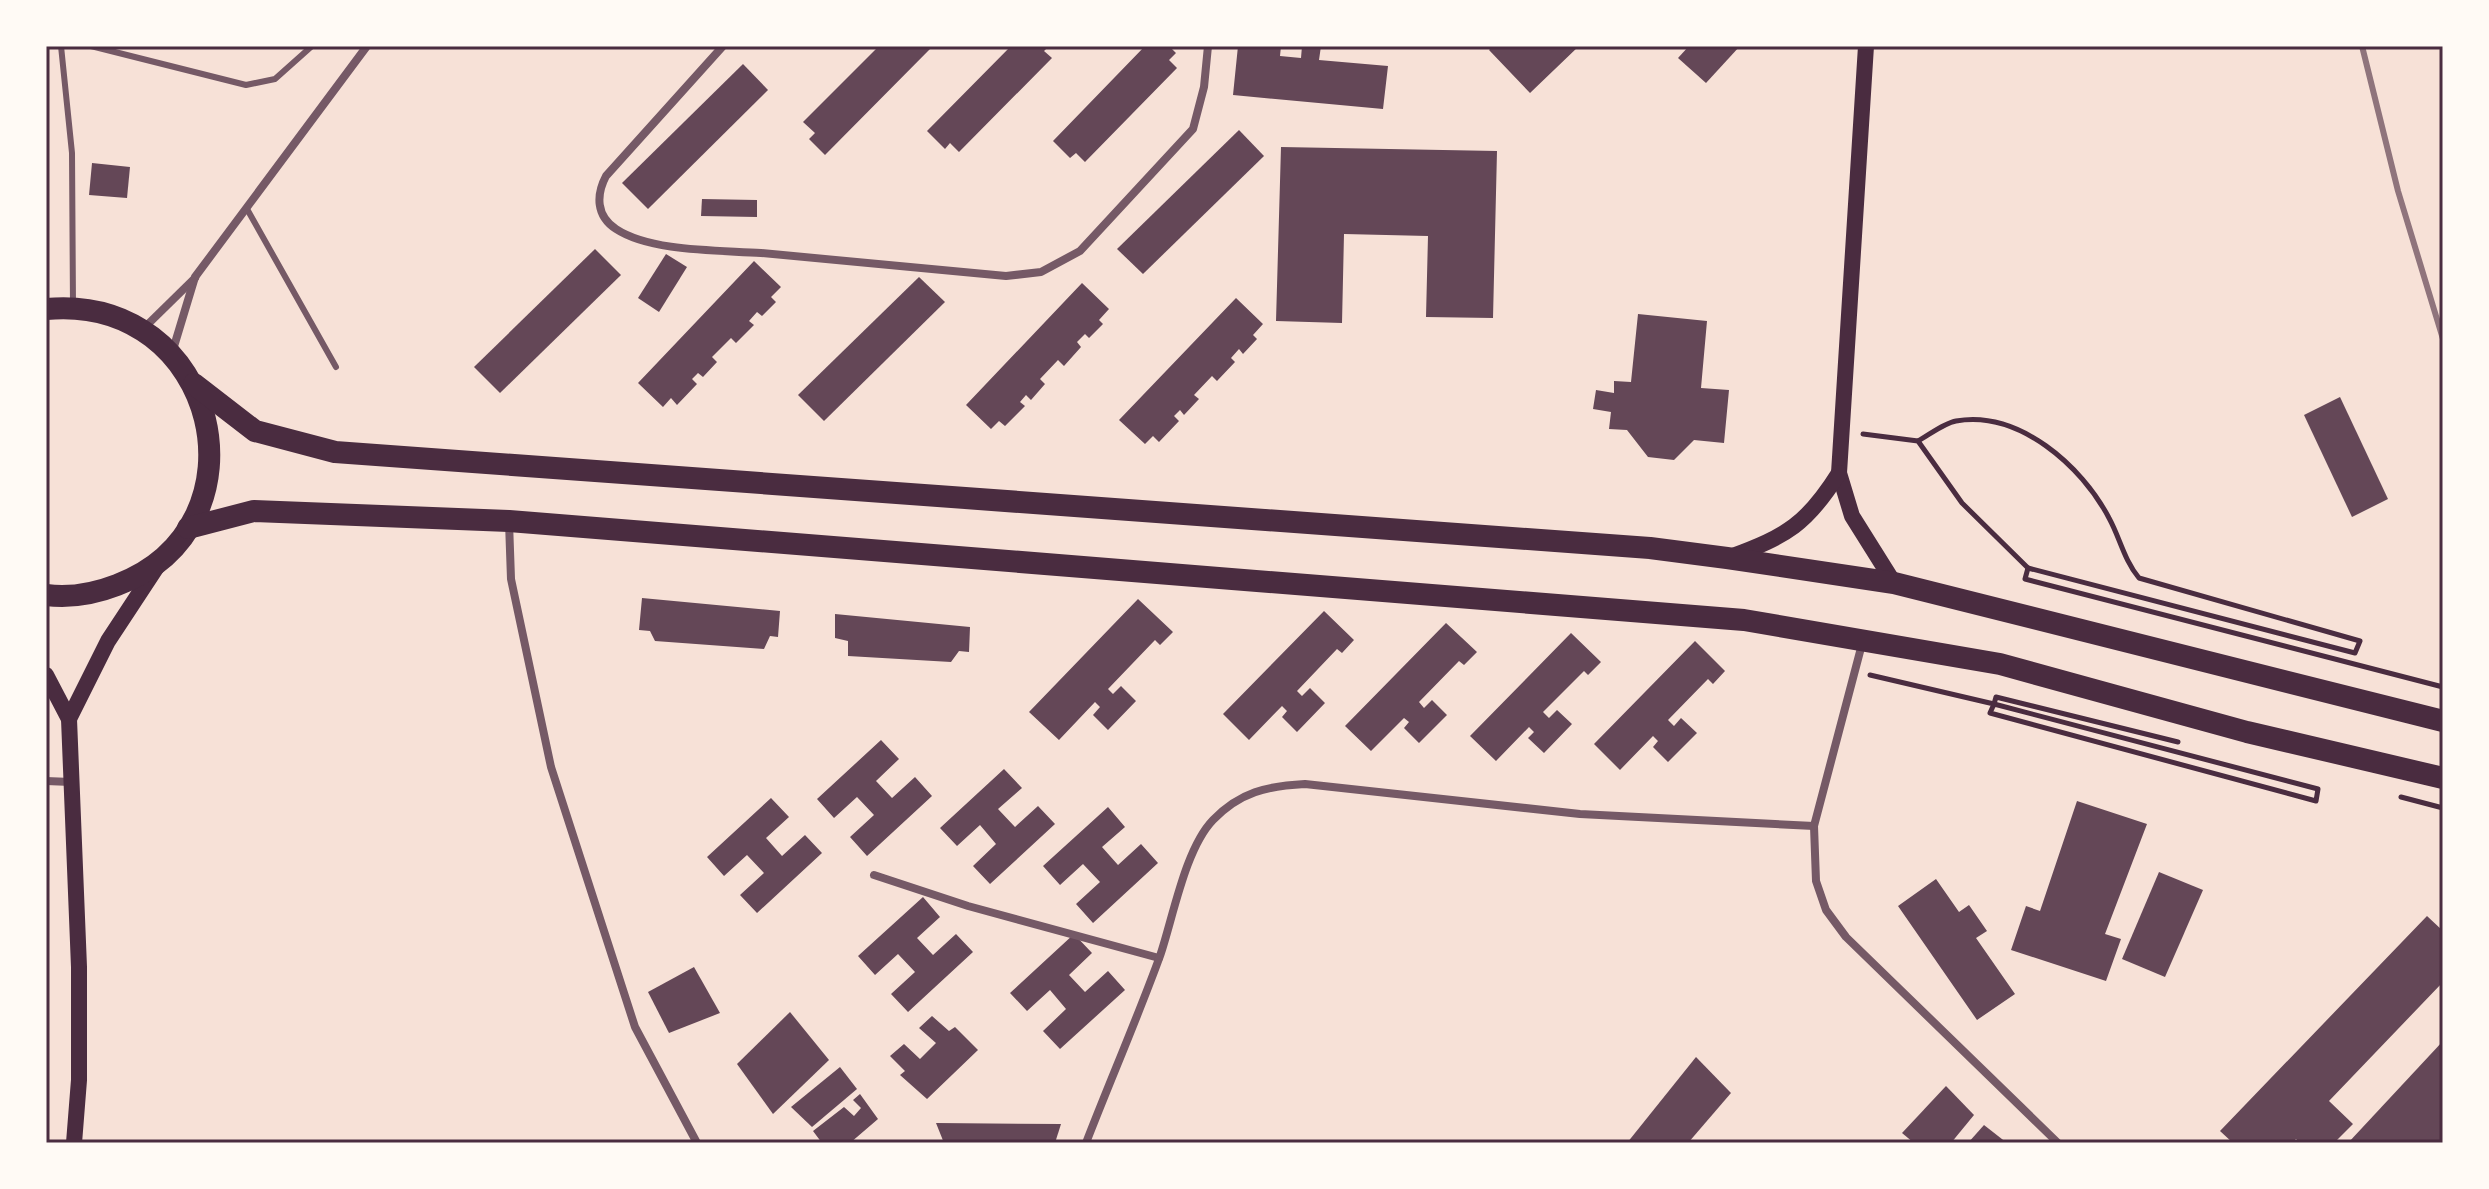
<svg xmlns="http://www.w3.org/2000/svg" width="2489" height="1189" viewBox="0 0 2489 1189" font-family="Signika,sans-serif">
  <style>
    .building { fill: #644757 }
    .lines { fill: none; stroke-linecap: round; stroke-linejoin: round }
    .path { stroke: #4a2c40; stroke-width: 5 }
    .service { stroke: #755966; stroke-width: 6 }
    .minor { stroke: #755966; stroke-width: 8 }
    .secondary { stroke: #4a2c40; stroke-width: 16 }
    .trunk { stroke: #4a2c40; stroke-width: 22 }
    .rail { stroke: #8f747c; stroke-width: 6 }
    .neatline { fill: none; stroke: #4a2c40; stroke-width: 3 }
  </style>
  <rect width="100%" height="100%" fill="#f7e1d7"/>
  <!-- building -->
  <g class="building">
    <polygon points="879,46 927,46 930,49 825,155 809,139 815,133 803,122"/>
    <polygon points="1011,46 1049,46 1044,51 1052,58 959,152 950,143 945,149 927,131"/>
    <polygon points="1145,46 1169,46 1176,53 1169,60 1177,68 1085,162 1076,153 1070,158 1053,141"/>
    <polygon points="1238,46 1281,46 1280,56 1301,58 1302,46 1321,46 1319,60 1388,66 1383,109 1233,95"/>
    <polygon points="1493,46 1517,48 1579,46 1530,93 1489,50"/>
    <polygon points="1689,46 1740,46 1706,83 1678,58"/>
    <polygon points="743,64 768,90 648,209 622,183"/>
    <polygon points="1239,130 1264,156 1143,274 1117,249"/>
    <polygon points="1281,147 1497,151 1493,318 1426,317 1428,236 1344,234 1342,323 1276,321"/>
    <polygon points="92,163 130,167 127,198 89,195"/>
    <polygon points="702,199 757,200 757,217 701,216"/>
    <polygon points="595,249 621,275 500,393 474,367"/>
    <polygon points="666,254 687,267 659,312 638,298"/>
    <polygon points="754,261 781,287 771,297 776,302 762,316 757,312 749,321 754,325 736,343 731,338 712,357 717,362 703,377 698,373 692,379 697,384 677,405 671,398 663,407 638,383"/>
    <polygon points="919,277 945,302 824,421 798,395"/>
    <polygon points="1082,283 1109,309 1099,320 1103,324 1089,338 1085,334 1077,342 1081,347 1064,366 1058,360 1040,379 1045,384 1031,400 1026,395 1020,402 1025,406 1005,426 999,421 991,429 966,405"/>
    <polygon points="1236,298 1263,324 1253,335 1257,339 1243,354 1239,349 1231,358 1235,362 1217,381 1212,376 1194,395 1199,399 1184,415 1180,410 1174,416 1179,421 1159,442 1153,436 1145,444 1119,420"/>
    <polygon points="1638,314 1707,321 1701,388 1729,390 1724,443 1694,440 1674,460 1648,457 1627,430 1609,429 1611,412 1593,409 1596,390 1614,393 1614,381 1631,382"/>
    <polygon points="2340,397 2388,499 2352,517 2304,415"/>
    <polygon points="642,598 780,611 778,637 770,636 764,649 655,641 650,631 639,630"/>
    <polygon points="1138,599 1173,632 1160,645 1155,640 1108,689 1113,694 1121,686 1136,701 1108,730 1093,715 1100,707 1095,702 1059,740 1029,712"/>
    <polygon points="1324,611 1354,640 1342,653 1337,649 1297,691 1302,696 1310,688 1325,703 1297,732 1282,717 1287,711 1282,706 1249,740 1223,714"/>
    <polygon points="835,614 970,627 969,652 959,651 951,662 848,656 848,641 835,638"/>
    <polygon points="1446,623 1477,652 1464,665 1459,661 1419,702 1424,708 1432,700 1447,715 1419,743 1404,728 1409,722 1404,718 1371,751 1345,726"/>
    <polygon points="1571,633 1601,662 1588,675 1584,671 1543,712 1549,718 1557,710 1572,724 1544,753 1528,738 1534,732 1529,727 1496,761 1470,736"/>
    <polygon points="1695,641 1725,671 1713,684 1708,679 1668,720 1674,726 1681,718 1697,733 1668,762 1653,747 1658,741 1653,736 1620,770 1594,744"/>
    <polygon points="881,740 899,759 876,781 892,798 915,777 932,796 867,856 850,837 874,815 857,797 834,818 817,799"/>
    <polygon points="1004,769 1022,788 998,809 1015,827 1038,806 1055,824 990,884 973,866 996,844 980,825 957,846 940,828"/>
    <polygon points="771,798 789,817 766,838 782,856 805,835 822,853 757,913 740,895 764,873 747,855 724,876 707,857"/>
    <polygon points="2077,801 2147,824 2105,934 2121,939 2106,981 2011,950 2026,906 2040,911"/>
    <polygon points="1108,807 1125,827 1102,847 1118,865 1141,844 1158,863 1093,923 1076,904 1100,882 1083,864 1060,885 1043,866"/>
    <polygon points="2159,872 2203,890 2165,977 2122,959"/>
    <polygon points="1936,879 1959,912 1969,905 1987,931 1976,938 2015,994 1977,1020 1898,906"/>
    <polygon points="923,897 940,917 917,938 933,955 956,934 973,952 908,1012 891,994 915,972 898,954 875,975 858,956"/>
    <polygon points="2427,916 2443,931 2443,982 2329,1101 2353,1124 2334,1143 2300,1143 2296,1139 2292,1143 2233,1143 2220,1131"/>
    <polygon points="1074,934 1092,953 1069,975 1085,992 1108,971 1125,990 1060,1049 1043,1031 1066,1009 1050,990 1027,1011 1010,993"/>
    <polygon points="694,967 720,1013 669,1033 648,992"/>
    <polygon points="790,1012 829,1060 773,1114 737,1064"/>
    <polygon points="932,1016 949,1031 955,1027 978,1050 927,1099 900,1075 905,1071 890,1056 904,1044 920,1059 936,1043 919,1028"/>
    <polygon points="2443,1041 2443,1143 2348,1143"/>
    <polygon points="1696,1057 1731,1093 1688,1143 1627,1143"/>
    <polygon points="840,1067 857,1089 812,1127 791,1107"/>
    <polygon points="1946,1086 1974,1115 1951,1143 1914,1143 1902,1133"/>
    <polygon points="860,1094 878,1119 850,1143 822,1143 813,1131 844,1107 854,1116 861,1108 853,1100"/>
    <polygon points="936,1123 1061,1124 1055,1143 944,1143"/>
    <polygon points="1984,1125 2007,1143 1968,1143"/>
  </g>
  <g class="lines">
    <!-- path -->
    <g class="path">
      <polyline points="1863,434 1918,441 1962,503 2028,568 2025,579 2443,687"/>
      <path d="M 1918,441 C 1929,435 1944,423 1956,421 C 2019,410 2082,466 2109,518 C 2120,538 2124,560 2139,578 L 2360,641 L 2355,653 L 2028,568"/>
      <polyline points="1870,675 1994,704 1990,713 2316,801 2318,789 1994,704"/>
      <polyline points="1994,704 1996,697 2178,742"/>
      <polyline points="2401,797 2443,808"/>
    </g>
    <!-- service -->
    <g class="service">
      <polyline points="61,46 72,153 73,307"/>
      <polyline points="91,46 246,85 275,79 312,46"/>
      <polyline points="247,209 336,367"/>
    </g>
    <!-- minor -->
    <g class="minor">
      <path d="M 723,46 L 606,176 C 596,195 596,216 616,229 C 651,252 719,250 761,253 C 842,261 924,268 1006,276 L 1041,272 L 1080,251 L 1193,129 L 1204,87 L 1208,46"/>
      <polyline points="143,329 195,278"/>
      <polyline points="172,353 195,277 367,46"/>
      <polyline points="509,522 511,579 551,767 635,1027 697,1143"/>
      <polyline points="1862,644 1814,826 1816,881 1826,910 1846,937 2058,1143"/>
      <polyline points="46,781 71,782"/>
      <polyline points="874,875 968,906 1159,958"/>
      <path d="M 1086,1143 C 1110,1081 1137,1019 1160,956 C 1173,918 1185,849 1213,820 C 1240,792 1267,786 1305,784 L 1580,814 L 1814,826"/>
    </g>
    <!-- secondary -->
    <g class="secondary">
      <polyline points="1866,46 1839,473 1852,516 1894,583"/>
      <path d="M 1730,557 C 1787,536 1807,524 1839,473"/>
      <polyline points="46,675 69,719 79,967 79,1080 74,1143"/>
      <polyline points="69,719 108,641 160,562"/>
    </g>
    <!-- trunk -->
    <g class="trunk">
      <path d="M 46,309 C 219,293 273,526 117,585 C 94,594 70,598 46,595"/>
      <polyline points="194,384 255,431 335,452 1650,548 1727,558 1894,583 2443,721"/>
      <polyline points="188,528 254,511 509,521 1744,620 2000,664 2247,732 2443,778"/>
    </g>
    <!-- rail -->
    <polyline class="rail" points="2362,46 2398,191 2443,339"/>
  </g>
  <!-- border -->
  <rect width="2489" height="1189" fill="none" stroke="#fffaf5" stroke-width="96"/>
  <rect x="48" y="48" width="2393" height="1093" class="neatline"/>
</svg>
